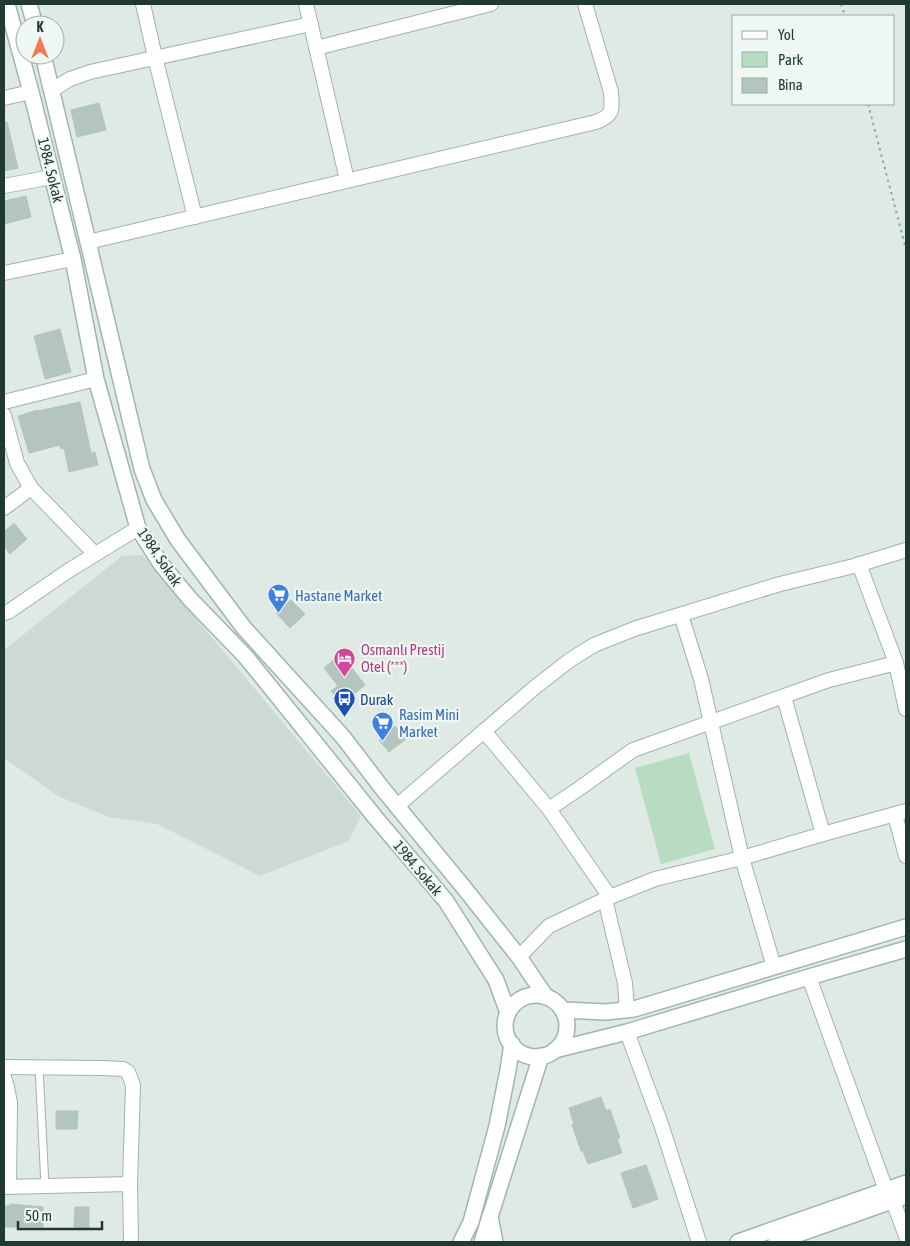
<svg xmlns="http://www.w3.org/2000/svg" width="910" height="1246" viewBox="0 0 910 1246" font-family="'Asap Condensed',sans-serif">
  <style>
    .built { fill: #cddad4 }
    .green { fill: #b7dcc1 }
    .building { fill: #b4c5be; stroke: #b1c4bc }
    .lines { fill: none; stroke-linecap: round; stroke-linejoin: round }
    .lane-casing { stroke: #a2b2ac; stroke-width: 9 }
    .street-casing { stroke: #a2b2ac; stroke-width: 16 }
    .secondary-casing { stroke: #9eb6ad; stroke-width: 18 }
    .path { stroke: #7fae9f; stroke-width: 2; stroke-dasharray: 2.5 4; stroke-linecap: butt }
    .lane { stroke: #fff; stroke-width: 7 }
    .street { stroke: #fff; stroke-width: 14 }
    .secondary { stroke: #fff; stroke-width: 15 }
    .labels { text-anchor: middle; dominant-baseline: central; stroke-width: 4.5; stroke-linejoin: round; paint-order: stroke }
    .street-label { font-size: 15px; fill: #203a33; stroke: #eff7f3 }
    .shop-label { font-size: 15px; fill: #366cbe; stroke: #eff7f3; text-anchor: start }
    .hotel-label { font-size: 15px; fill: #b23c85; stroke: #eff7f3; text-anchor: start }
    .transit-label { font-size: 15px; fill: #164399; stroke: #eff7f3; text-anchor: start }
  </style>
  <rect width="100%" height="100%" fill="#dfeae5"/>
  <!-- built -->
  <polygon class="built" points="143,555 361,816 349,841 260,876 157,824 109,817 58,796 4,758 4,650 122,556"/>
  <!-- green -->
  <polygon class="green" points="689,753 715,849 661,864 635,768"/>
  <!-- building -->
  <g class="building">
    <polygon points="99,103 106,130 77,137 71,110"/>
    <polygon points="7,122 18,168 4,171 4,123"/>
    <polygon points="26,196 31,217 4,224 4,201"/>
    <polygon points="60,329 71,372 45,379 34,336"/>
    <polygon points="80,402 91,453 95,452 98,465 69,472 64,448 61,449 60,445 29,453 18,416 38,410 38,411"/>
    <polygon points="14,523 27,539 10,554 4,546 4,532"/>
    <polygon points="291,600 305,614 290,628 276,613"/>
    <polygon points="341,654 365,685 342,704 331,691 338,686 324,668"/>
    <polygon points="395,726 406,739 389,752 379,740"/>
    <polygon points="601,1097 606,1111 610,1109 620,1138 617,1139 622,1153 588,1164 583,1151 581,1151 572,1125 574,1124 569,1108"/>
    <polygon points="56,1111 78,1111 77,1129 56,1129"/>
    <polygon points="646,1165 658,1199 633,1208 621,1173"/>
    <polygon points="10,1204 43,1207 43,1227 4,1227 4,1206 10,1206"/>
    <polygon points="75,1207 89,1207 89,1228 74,1227"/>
  </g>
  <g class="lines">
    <defs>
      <polyline id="lane" points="39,1068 45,1186"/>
      <g id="street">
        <polyline points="143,4 155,57 195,217"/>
        <polyline points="306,4 347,180"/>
        <polyline points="316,48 491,4"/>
        <polyline points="52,90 70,79 90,72 311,24"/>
        <polyline points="4,98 31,92"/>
        <polyline points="4,186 52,177"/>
        <path d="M 88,242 L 596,122 C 614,115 612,110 611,92 L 585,4"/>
        <polyline points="4,273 73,259"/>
        <polyline points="4,402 96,379"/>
        <polyline points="4,415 17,463 31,488 95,554"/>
        <polyline points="4,508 31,488"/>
        <polyline points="859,564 896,663 906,709"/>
        <polyline points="4,613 8,612 68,571 138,528"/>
        <polyline points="681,615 701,679 742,858 774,967"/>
        <polyline points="784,697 823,834"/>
        <polyline points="484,731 549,809 610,897"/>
        <polyline points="397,806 534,688 570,660 594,645 634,629 780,584 854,566 906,550"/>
        <polyline points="549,809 580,788 633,750 829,680 896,663"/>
        <polyline points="895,815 906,856"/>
        <polyline points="605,899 625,983 627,1010"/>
        <polyline points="519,957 549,926 610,897 655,879 742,858 823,834 906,811"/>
        <polyline points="809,977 886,1190"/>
        <polyline points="627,1032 661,1124 699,1242"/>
        <polyline points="4,1067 102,1068 123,1069 128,1072 133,1085 130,1184"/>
        <polyline points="4,1077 7,1087 10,1103 9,1187"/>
        <polyline points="4,1187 130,1184 131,1242"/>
        <polyline points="893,1201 906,1236"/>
      </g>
      <g id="secondary">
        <polyline points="7,4 31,92 73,259 96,379 138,528 161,564 190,599 246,657 375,817 446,901 496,980 508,1013"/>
        <polyline points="29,4 35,25"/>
        <polyline points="43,55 88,242 142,469 154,500 178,540 244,628 343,737 382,788 465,889 519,957 546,997"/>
        <circle cx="536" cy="1026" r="31"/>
        <polyline points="563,1010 606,1012 634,1009 906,927"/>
        <polyline points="555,1050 627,1032 809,977 906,949"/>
        <polyline points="490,1217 495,1242"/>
        <polyline points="461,1242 471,1222 497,1126 508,1070 512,1044"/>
        <polyline points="482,1242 541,1056"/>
        <polyline points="738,1242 906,1183"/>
        <polyline points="776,1242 906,1196"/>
      </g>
    </defs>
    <!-- lane casing -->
    <use href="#lane" class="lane-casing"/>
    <!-- street casing -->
    <use href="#street" class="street-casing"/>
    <!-- secondary casing -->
    <use href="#secondary" class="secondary-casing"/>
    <!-- path -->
    <g class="path">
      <polyline points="841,4 845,16"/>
      <polyline points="868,104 906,249"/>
    </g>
    <!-- lane -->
    <use href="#lane" class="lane"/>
    <!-- street -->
    <use href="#street" class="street"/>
    <!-- secondary -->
    <use href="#secondary" class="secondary"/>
  </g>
  <!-- icons -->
  <defs>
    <symbol id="supermarket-pin" viewBox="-11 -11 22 30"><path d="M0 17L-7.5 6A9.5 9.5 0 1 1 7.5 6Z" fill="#3f7fe0" stroke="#eff7f3"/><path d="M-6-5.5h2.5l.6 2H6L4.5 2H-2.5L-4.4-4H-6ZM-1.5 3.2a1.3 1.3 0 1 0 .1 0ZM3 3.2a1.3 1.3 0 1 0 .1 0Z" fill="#fff"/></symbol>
    <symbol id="hotel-pin" viewBox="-11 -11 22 30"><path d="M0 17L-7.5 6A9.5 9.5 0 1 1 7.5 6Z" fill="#d1479c" stroke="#eff7f3"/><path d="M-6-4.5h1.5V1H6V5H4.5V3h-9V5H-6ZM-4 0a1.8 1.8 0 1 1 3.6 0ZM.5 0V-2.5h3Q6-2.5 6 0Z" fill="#fff"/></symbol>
    <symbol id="bus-pin" viewBox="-11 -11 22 30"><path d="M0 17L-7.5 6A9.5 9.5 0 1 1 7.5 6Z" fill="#1a4fb4" stroke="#eff7f3"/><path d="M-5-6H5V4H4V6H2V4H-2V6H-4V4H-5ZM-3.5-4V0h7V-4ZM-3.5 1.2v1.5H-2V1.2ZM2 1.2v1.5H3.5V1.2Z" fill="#fff"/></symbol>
  </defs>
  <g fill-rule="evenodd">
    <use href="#supermarket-pin" x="266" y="582" width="25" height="34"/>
    <use href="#hotel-pin" x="332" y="646" width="25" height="34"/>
    <use href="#bus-pin" x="332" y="686" width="25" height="34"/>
    <use href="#supermarket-pin" x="370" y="710" width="25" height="34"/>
  </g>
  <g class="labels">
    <!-- street labels -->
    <g class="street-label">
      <text transform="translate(51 170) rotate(76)">1984. Sokak</text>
      <text transform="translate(160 557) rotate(56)">1984. Sokak</text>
      <text transform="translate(418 868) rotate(50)">1984. Sokak</text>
    </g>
    <!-- shop labels -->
    <g class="shop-label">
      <text x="295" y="595">Hastane Market</text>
      <text x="399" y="714">Rasim Mini<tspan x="399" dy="17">Market</tspan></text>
    </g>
    <!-- hotel labels -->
    <g class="hotel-label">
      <text x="361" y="649">Osmanlı Prestij<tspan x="361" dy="17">Otel (***)</tspan></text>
    </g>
    <!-- transit labels -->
    <g class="transit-label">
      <text x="360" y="699">Durak</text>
    </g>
  </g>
  <!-- border -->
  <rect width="910" height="1246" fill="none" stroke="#203a33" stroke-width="10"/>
  <!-- legend -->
  <rect x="732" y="15" width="162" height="90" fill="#eff7f3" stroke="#9caba6"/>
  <rect x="742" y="31" width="25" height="8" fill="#ffffff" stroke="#9caba6"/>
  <text x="778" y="40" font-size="15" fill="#203a33">Yol</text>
  <rect x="742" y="52" width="25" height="15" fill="#b7dcc1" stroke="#9caba6"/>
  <text x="778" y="65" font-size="15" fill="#203a33">Park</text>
  <rect x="742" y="78" width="25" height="15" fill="#b4c5be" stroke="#9caba6"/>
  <text x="778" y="90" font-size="15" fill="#203a33">Bina</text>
  <!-- north arrow -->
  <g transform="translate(40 40)"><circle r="24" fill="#eff7f3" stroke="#9caba6"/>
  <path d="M0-4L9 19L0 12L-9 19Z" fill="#f27c55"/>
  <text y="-8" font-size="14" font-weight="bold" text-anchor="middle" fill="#203a33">K</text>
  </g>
  <!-- scale -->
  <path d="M18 1221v8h84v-8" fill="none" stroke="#203a33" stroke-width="2.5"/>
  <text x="25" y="1221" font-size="15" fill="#203a33" stroke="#eff7f3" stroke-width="4" paint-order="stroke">50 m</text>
</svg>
